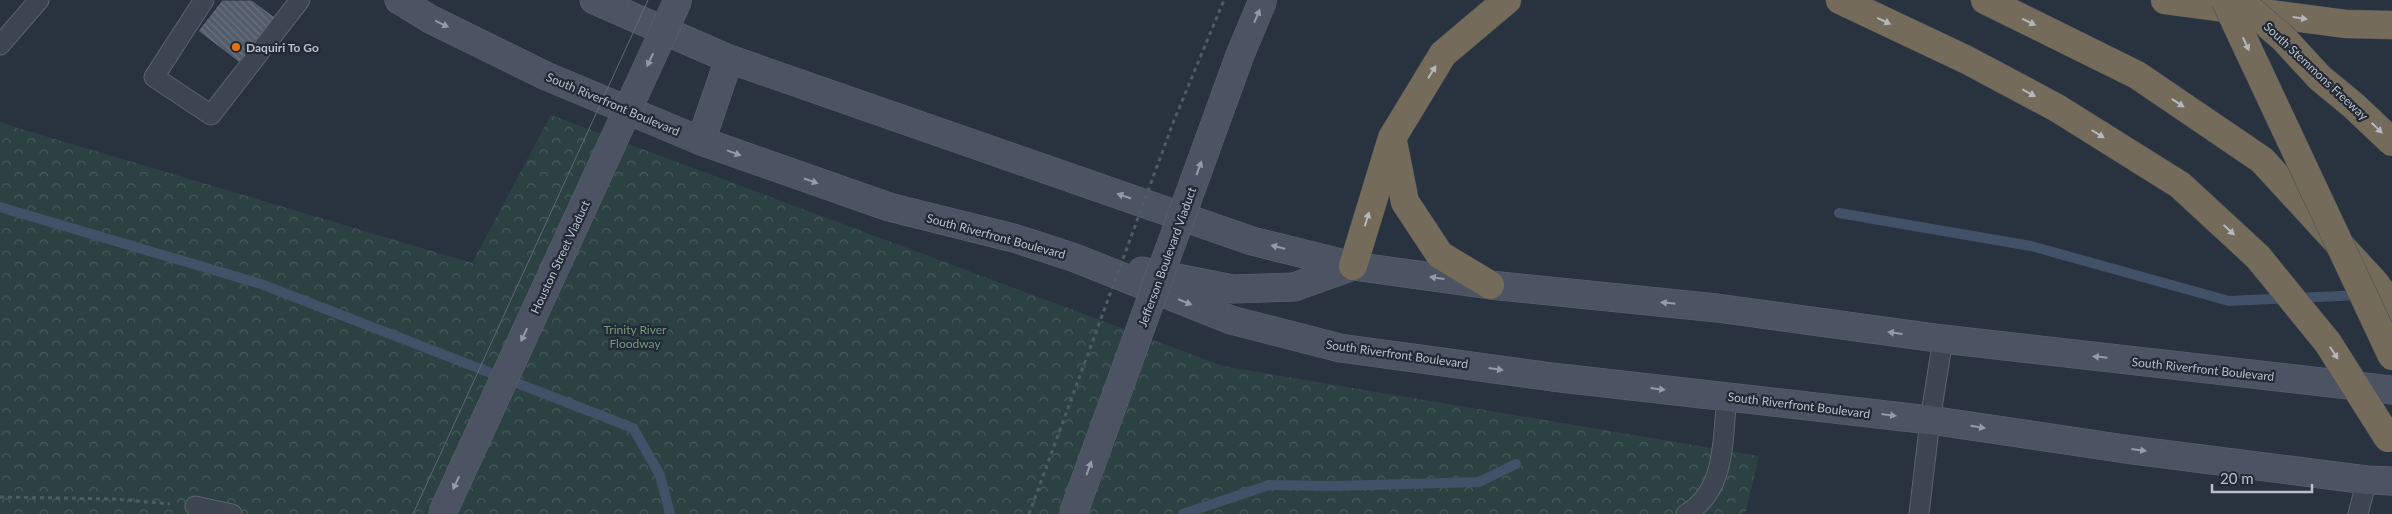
<svg xmlns="http://www.w3.org/2000/svg" width="2392" height="514" viewBox="0 0 2392 514" font-family="Lato,sans-serif">
  <style>
    .park { fill: url(#park-crowns) }
    .lines { fill: none; stroke-linecap: round; stroke-linejoin: round }
    .stream { stroke: #415168; stroke-width: 10 }
    .building { fill: url(#building-back-hatch); stroke: #242c38 }
    .service-casing { stroke: #5b636e; stroke-width: 21 }
    .secondary-casing { stroke: #5b636e; stroke-width: 29 }
    .motorway-casing { stroke: #48505b; stroke-width: 29 }
    .path { stroke: #4b5e60; stroke-width: 3; stroke-dasharray: 4 4; stroke-linecap: butt }
    .service { stroke: #3d4550; stroke-width: 19 }
    .secondary { stroke: #4c5463; stroke-width: 28 }
    .motorway { stroke: #756b5b; stroke-width: 28 }
    .tram { stroke: #606977; stroke-width: 1 }
    .secondary-bridge-casing { stroke: #5b636e; stroke-width: 29; stroke-linecap: butt }
    .motorway-bridge-casing { stroke: #48505b; stroke-width: 29; stroke-linecap: butt }
    .path-bridge { stroke: #4b5e60; stroke-width: 3; stroke-dasharray: 4 4; stroke-linecap: butt }
    .secondary-bridge { stroke: #4c5463; stroke-width: 28 }
    .motorway-bridge { stroke: #756b5b; stroke-width: 28 }
    .oneway { fill: #949aa6 }
    .oneway2 { fill: #b3b8bf }
    .food-dot { fill: #e8710a; stroke: #222a36; stroke-width: 2 }
    .labels { text-anchor: middle; dominant-baseline: central; stroke-width: 4.5; stroke-linejoin: round; paint-order: stroke }
    .poi-label { font-size: 12px; font-weight: bold; fill: #bac0ca; stroke: #222a36; text-anchor: start }
    .street-label { font-size: 12px; fill: #bac0ca; stroke: #222a36 }
    .park-label { font-size: 12px; fill: #74997c; stroke: #222a36 }
  </style>
  <defs>
    <pattern id="park-crowns" width="20" height="18" patternUnits="userSpaceOnUse" patternTransform="scale(1.25)"><rect width="20" height="18" fill="#2c4142"/><path d="M2 6a3 3 0 1 1 6 0M12 15a3 3 0 1 1 6 0" fill="none" stroke="#485b5c"/></pattern>
    <pattern id="building-back-hatch" width="6" height="6" patternUnits="userSpaceOnUse" patternTransform="scale(1.25)"><rect width="6" height="6" fill="#535c6b"/><path d="M-1 5l2 2M0 0l6 6M5-1l2 2" fill="none" stroke="#6a727f"/></pattern>
  </defs>
  <rect width="100%" height="100%" fill="#293340"/>
  <!-- park -->
  <polygon class="park" points="551,115 1223,366 1759,456 1746,511 1741,514 0,514 0,121 11,126 472,263"/>
  <g class="lines">
    <!-- stream -->
    <g class="stream">
      <polyline points="0,207 261,284 633,428 660,475 670,514"/>
      <polyline points="1839,213 2031,246 2229,301 2361,295"/>
      <polyline points="1183,514 1269,485 1333,486 1479,482 1516,464"/>
    </g>
  </g>
  <!-- building -->
  <polygon class="building" points="222,0 252,0 276,18 241,64 198,31"/>
  <g class="lines">
    <defs>
      <g id="service">
        <polyline points="204,0 154,77 211,115 300,0"/>
        <polyline points="0,45 39,0"/>
        <polyline points="195,506 232,514"/>
        <path d="M 1686,514 C 1727,490 1722,439 1727,397"/>
        <polyline points="1919,514 1930,420 1943,339"/>
        <polyline points="2358,514 2367,480"/>
      </g>
      <g id="secondary">
        <polyline points="399,0 430,19 546,76 701,141 889,207 1017,239 1075,258 1231,320 1340,348 1552,377 1930,420 2132,450 2367,480 2392,481"/>
        <polyline points="594,0 729,59 1252,241 1353,266 1490,285 1717,308 1943,339 2392,390"/>
        <polyline points="701,141 729,59"/>
        <polyline points="1142,271 1233,289 1294,287 1353,266"/>
      </g>
      <g id="motorway">
        <polyline points="1840,0 1967,60 2057,108"/>
        <polyline points="1985,0 2137,75 2262,160 2375,283 2392,307"/>
        <polyline points="2165,0 2346,24 2392,25"/>
        <polyline points="1393,142 1405,202 1440,255 1490,285"/>
        <polyline points="1353,266 1392,138 1443,54 1507,0"/>
      </g>
    </defs>
    <!-- service casing -->
    <use href="#service" class="service-casing"/>
    <!-- secondary casing -->
    <use href="#secondary" class="secondary-casing"/>
    <!-- motorway casing -->
    <use href="#motorway" class="motorway-casing"/>
    <!-- path -->
    <polyline class="path" points="0,497 114,499 170,504"/>
    <!-- service -->
    <use href="#service" class="service"/>
    <!-- secondary -->
    <use href="#secondary" class="secondary"/>
    <!-- motorway -->
    <use href="#motorway" class="motorway"/>
    <!-- tram -->
    <polyline class="tram" points="413,514 648,0"/>
    <defs>
      <g id="secondary-bridge">
        <polyline points="442,514 678,0"/>
        <polyline points="1073,514 1240,55 1263,0"/>
      </g>
      <g id="motorway-bridge">
        <polyline points="2225,0 2392,356"/>
        <polyline points="2239,0 2283,38 2320,78 2354,106 2392,142"/>
        <polyline points="2057,108 2180,185 2258,257 2328,343 2388,438"/>
      </g>
    </defs>
    <!-- secondary-bridge casing -->
    <use href="#secondary-bridge" class="secondary-bridge-casing"/>
    <!-- motorway-bridge casing -->
    <use href="#motorway-bridge" class="motorway-bridge-casing"/>
    <!-- path-bridge -->
    <polyline class="path-bridge" points="1029,514 1173,123 1224,0"/>
    <!-- secondary-bridge -->
    <use href="#secondary-bridge" class="secondary-bridge"/>
    <!-- motorway-bridge -->
    <use href="#motorway-bridge" class="motorway-bridge"/>
  </g>
  <!-- one-way arrows -->
  <defs><path id="oneway-solid" d="M-6-.8H1V-3.2L6.5 0L1 3.2V.8H-6Z" transform="scale(1.25)"/></defs>
  <g class="oneway">
    <use href="#oneway-solid" transform="translate(1257 16) rotate(-67)"/>
    <use href="#oneway-solid" transform="translate(442 24) rotate(26)"/>
    <use href="#oneway-solid" transform="translate(650 60) rotate(115)"/>
    <use href="#oneway-solid" transform="translate(734 153) rotate(20)"/>
    <use href="#oneway-solid" transform="translate(1199 168) rotate(-70)"/>
    <use href="#oneway-solid" transform="translate(811 181) rotate(19)"/>
    <use href="#oneway-solid" transform="translate(1124 196) rotate(-161)"/>
    <use href="#oneway-solid" transform="translate(1278 247) rotate(-166)"/>
    <use href="#oneway-solid" transform="translate(1437 278) rotate(-172)"/>
    <use href="#oneway-solid" transform="translate(1185 302) rotate(22)"/>
    <use href="#oneway-solid" transform="translate(1668 303) rotate(-174)"/>
    <use href="#oneway-solid" transform="translate(1895 333) rotate(-172)"/>
    <use href="#oneway-solid" transform="translate(524 335) rotate(115)"/>
    <use href="#oneway-solid" transform="translate(2100 357) rotate(-174)"/>
    <use href="#oneway-solid" transform="translate(1496 369) rotate(8)"/>
    <use href="#oneway-solid" transform="translate(1658 389) rotate(7)"/>
    <use href="#oneway-solid" transform="translate(1889 415) rotate(7)"/>
    <use href="#oneway-solid" transform="translate(1978 427) rotate(9)"/>
    <use href="#oneway-solid" transform="translate(2139 450) rotate(7)"/>
    <use href="#oneway-solid" transform="translate(1089 468) rotate(-70)"/>
    <use href="#oneway-solid" transform="translate(456 483) rotate(115)"/>
  </g>
  <g class="oneway2">
    <use href="#oneway-solid" transform="translate(2300 18) rotate(8)"/>
    <use href="#oneway-solid" transform="translate(1884 21) rotate(25)"/>
    <use href="#oneway-solid" transform="translate(2029 22) rotate(26)"/>
    <use href="#oneway-solid" transform="translate(2246 44) rotate(65)"/>
    <use href="#oneway-solid" transform="translate(1432 72) rotate(-58)"/>
    <use href="#oneway-solid" transform="translate(2029 93) rotate(28)"/>
    <use href="#oneway-solid" transform="translate(2178 103) rotate(34)"/>
    <use href="#oneway-solid" transform="translate(2377 128) rotate(44)"/>
    <use href="#oneway-solid" transform="translate(2098 134) rotate(32)"/>
    <use href="#oneway-solid" transform="translate(1367 219) rotate(-73)"/>
    <use href="#oneway-solid" transform="translate(2229 230) rotate(43)"/>
    <use href="#oneway-solid" transform="translate(2334 353) rotate(57)"/>
  </g>
  <!-- markers -->
  <circle class="food-dot" cx="236" cy="47" r="5"/>
  <g class="labels">
    <!-- poi labels -->
    <g class="poi-label">
      <text x="246" y="47">Daquiri To Go</text>
    </g>
    <!-- street labels -->
    <g class="street-label">
      <text transform="translate(2316 71) rotate(43)">South Stemmons Freeway</text>
      <text transform="translate(613 104) rotate(23)">South Riverfront Boulevard</text>
      <text transform="translate(996 236) rotate(15)">South Riverfront Boulevard</text>
      <text transform="translate(560 257) rotate(-65)">Houston Street Viaduct</text>
      <text transform="translate(1167 257) rotate(-70)">Jefferson Boulevard Viaduct</text>
      <text transform="translate(1397 354) rotate(8)">South Riverfront Boulevard</text>
      <text transform="translate(2203 369) rotate(6)">South Riverfront Boulevard</text>
      <text transform="translate(1799 405) rotate(7)">South Riverfront Boulevard</text>
    </g>
    <!-- park labels -->
    <g class="park-label">
      <text x="635" y="329">Trinity River<tspan x="635" dy="14">Floodway</tspan></text>
    </g>
  </g>
  <!-- scale -->
  <path d="M2212 484v8h100v-8" fill="none" stroke="#bac0ca" stroke-width="2.5"/>
  <text x="2220" y="484" font-size="15" fill="#bac0ca" stroke="#222a36" stroke-width="4" paint-order="stroke">20 m</text>
</svg>
